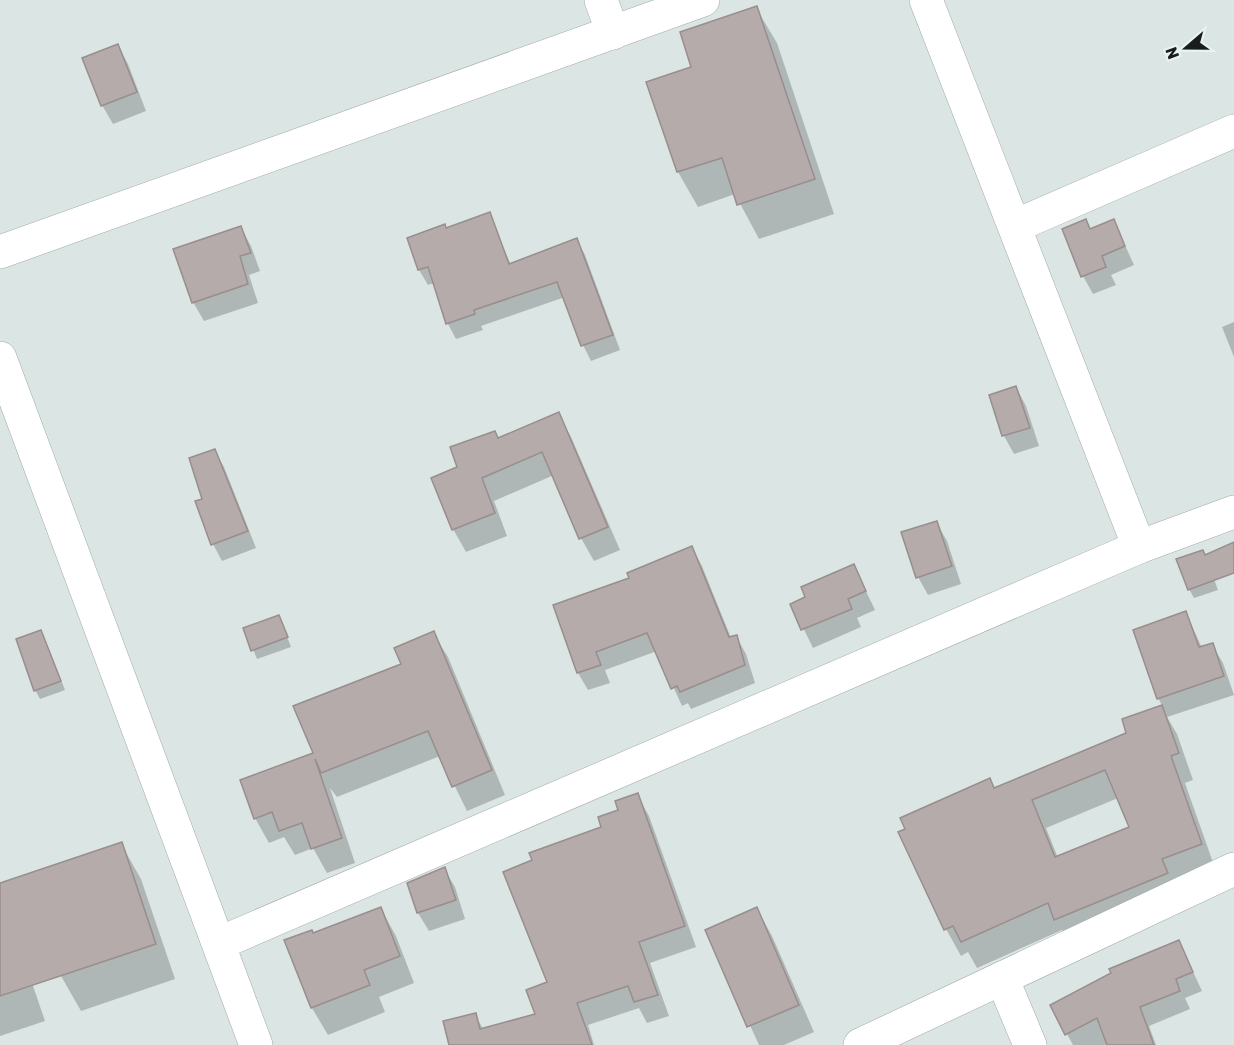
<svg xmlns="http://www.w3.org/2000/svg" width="1234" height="1045" viewBox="0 0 1234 1045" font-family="Rubik,sans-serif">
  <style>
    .shadow { fill: #0003; fill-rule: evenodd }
    .building { fill: #b5abaa; stroke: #978e8d; stroke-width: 1.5; fill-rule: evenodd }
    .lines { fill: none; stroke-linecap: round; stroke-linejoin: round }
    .minor-casing { stroke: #a1aba9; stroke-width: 34 }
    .minor { stroke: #fff; stroke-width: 33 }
  </style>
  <rect width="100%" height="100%" fill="#dbe5e4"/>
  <!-- shadow -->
  <g class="shadow">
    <polygon points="756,8 777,43 834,214 759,239 735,194 698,207 678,172 693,68"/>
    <polygon points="118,46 128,64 146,111 113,124 102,105"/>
    <polygon points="489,214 511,265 577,240 585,255 620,350 591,361 583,345 565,297 481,326 483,330 456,339 448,324 434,283 428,285 419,270 409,239 446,229"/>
    <polygon points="1114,221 1134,265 1111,275 1116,285 1093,294 1083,276 1091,231"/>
    <polygon points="241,228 251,246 260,271 249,275 258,303 204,321 193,302"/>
    <polygon points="1234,322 1234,357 1222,327"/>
    <polygon points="1016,387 1026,406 1039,446 1014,454 1004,436 991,396"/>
    <polygon points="558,414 571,437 620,550 594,561 581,538 554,475 494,501 507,536 466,552 453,529 459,468 498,440"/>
    <polygon points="214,450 224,467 256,548 222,561 213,544 197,502 204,499"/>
    <polygon points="936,522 947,541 961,584 928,595 918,577"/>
    <polygon points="692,548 702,566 731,638 736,636 746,654 755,683 691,709 688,703 682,706 657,651 605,670 610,683 588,690 578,673 631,579"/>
    <polygon points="1207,560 1218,590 1194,598 1189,589"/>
    <polygon points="854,566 875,610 857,618 861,627 813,648 792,605 807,598"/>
    <path d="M 1186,613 L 1202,648 L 1212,645 L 1223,663 L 1234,695 L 1167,717 L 1177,734 L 1193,780 L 1185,783 L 1216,871 L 1071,946 L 1062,930 L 977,968 L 968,952 L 961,956 L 946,929 L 900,833 L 994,789 L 1128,734 L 1123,720 L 1163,707 L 1158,698 ZM 1118,798 L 1131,828 L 1058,858 L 1046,828 Z"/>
    <polygon points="283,626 291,647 257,659 245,629"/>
    <polygon points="433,633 448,657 505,795 467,811 440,756 337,797 330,788 355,863 327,873 313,848 295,855 284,837 269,843 255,818"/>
    <polygon points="45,640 65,690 40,699 35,690"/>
    <polygon points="637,795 649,816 696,947 650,963 669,1016 647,1023 639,1008 588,1025 594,1045 451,1045 475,1014 483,1029 537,1015 603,827"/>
    <polygon points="121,844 141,879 175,979 81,1011 61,976 34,873"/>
    <polygon points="444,869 455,887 465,919 429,931 418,913 409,884"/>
    <polygon points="0,889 45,1021 0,1036"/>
    <polygon points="381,909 396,936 414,983 379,997 385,1012 328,1035 312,1008 286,941 313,935"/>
    <polygon points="757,909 772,936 814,1032 784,1045 759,1045 707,931"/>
    <polygon points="1179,942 1202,991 1185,998 1190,1009 1149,1026 1156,1045 1073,1045 1067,1034"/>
  </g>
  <!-- building -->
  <g class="building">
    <polygon points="757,6 815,179 737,205 722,158 677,172 646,82 691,67 680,32"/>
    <polygon points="118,44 137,92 101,106 82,58"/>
    <polygon points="490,212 509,264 577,238 613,335 581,346 557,282 474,310 475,314 446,324 428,267 418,270 407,238 445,224 446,228"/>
    <polygon points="1086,219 1090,229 1114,219 1125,246 1102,256 1106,267 1081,277 1062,229"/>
    <polygon points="241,226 251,253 240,256 248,284 192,303 173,249"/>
    <polygon points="1016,386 1030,428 1002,436 989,395"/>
    <polygon points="559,412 608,527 579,539 542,452 482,478 495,513 452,530 431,478 457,467 450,447 495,431 498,438"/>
    <polygon points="215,449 248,531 211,545 195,501 202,499 189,458"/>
    <polygon points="937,521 952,566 916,578 901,532"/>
    <polygon points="1234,542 1234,573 1188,590 1176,559 1203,550 1205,555"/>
    <polygon points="692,546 729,637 737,635 745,665 680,692 677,686 671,689 647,633 596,652 601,665 577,673 553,605 629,578 627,573"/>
    <polygon points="854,564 866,591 848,599 852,609 801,630 790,604 805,597 801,587"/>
    <polygon points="1186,611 1199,647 1213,643 1224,676 1157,699 1133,630"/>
    <polygon points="279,615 288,637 251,651 243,628"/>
    <polygon points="41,630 61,681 34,691 16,639"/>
    <polygon points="434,631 492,770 452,787 428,731 321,773 315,759 342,838 311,849 302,823 279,831 272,812 254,819 240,780 313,753 293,706 401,664 394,648"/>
    <path d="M 1162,705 L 1179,753 L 1171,756 L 1202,844 L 1162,859 L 1168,873 L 1054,920 L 1048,903 L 961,942 L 953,926 L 944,930 L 898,832 L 905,829 L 900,818 L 990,778 L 994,788 L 1126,733 L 1122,719 ZM 1105,770 L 1129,827 L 1055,857 L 1032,800 Z"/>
    <polygon points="638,793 685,926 639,942 658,995 634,1002 628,986 577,1003 592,1045 449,1045 443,1021 476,1013 480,1029 535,1014 526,990 547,982 503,872 532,860 529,853 601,827 598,817 618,810 615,801"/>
    <polygon points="122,842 156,944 0,996 0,883"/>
    <polygon points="445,867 456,900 417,913 407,883"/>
    <polygon points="381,907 400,956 364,970 370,985 311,1008 284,940 312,930 313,933"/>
    <polygon points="757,907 799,1005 747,1027 705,930"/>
    <polygon points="1179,940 1193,972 1176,979 1180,991 1140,1007 1154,1045 1107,1045 1097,1018 1065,1035 1050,1005 1111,973 1109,969"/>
  </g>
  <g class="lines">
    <defs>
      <g id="minor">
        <polyline points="601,0 613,33"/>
        <polyline points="926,0 1139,547"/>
        <polyline points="1015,226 1234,131"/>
        <polyline points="0,252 703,0"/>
        <polyline points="0,358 256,1045"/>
        <polyline points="220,943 1139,547 1234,512"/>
        <polyline points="1002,978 1030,1045"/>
        <polyline points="860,1045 1234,869"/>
      </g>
    </defs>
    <!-- minor casing -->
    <use href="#minor" class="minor-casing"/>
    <!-- minor -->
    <use href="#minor" class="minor"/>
  </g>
  <!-- north arrow -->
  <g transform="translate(1186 48) rotate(250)" stroke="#e8f2f1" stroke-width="4.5" paint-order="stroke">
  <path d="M0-4.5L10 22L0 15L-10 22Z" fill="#181c1b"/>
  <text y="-9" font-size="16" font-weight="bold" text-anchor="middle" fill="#181c1b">N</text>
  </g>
</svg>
